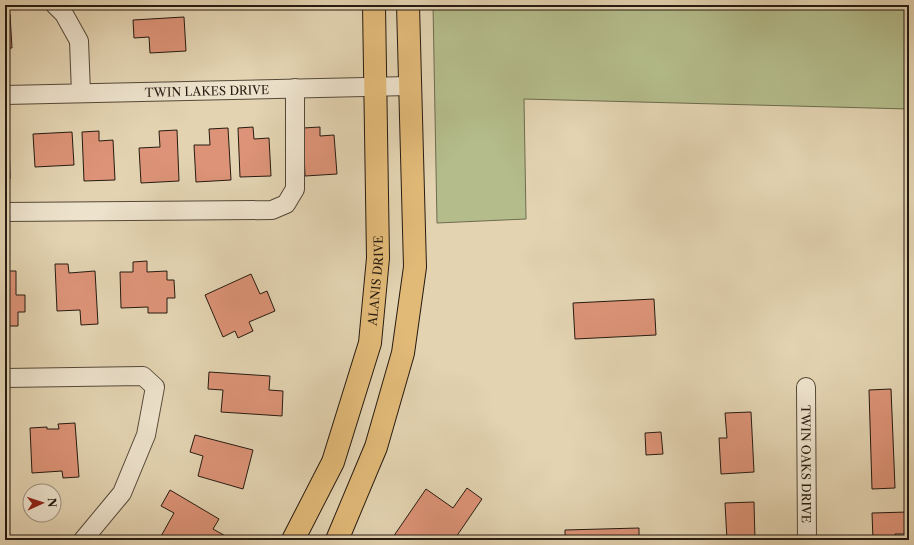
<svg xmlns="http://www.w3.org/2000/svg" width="914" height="545" viewBox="0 0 914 545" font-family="'Libre Caslon Text',serif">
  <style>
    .green { fill: #b4bc8b; stroke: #6d6c4e }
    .building { fill: #dc9377; stroke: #261b11 }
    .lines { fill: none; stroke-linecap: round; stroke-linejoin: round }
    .minor-casing { stroke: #554939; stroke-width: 20 }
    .major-casing { stroke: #261b11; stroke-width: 24 }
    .minor { stroke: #ede2cc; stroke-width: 18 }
    .major { stroke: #e2ba78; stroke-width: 22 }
    .labels { text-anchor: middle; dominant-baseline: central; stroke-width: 4; stroke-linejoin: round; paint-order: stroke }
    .street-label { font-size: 12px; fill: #261b11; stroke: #ede2cc }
  </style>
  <rect width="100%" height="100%" fill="#e3d3b1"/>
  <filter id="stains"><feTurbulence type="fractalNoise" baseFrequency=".005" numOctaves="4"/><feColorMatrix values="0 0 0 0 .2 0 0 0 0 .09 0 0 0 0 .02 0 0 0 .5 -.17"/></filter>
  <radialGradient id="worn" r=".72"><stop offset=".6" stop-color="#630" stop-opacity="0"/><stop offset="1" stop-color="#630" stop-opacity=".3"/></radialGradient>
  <!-- green -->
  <polygon class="green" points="433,5 909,5 909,109 524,99 526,219 437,223"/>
  <!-- building -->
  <g class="building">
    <polygon points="5,14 10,14 12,48 5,48"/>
    <polygon points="184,17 186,51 150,53 149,37 134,38 133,20"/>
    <polygon points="253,127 254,139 269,138 271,176 240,177 238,128"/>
    <polygon points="320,127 320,136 334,135 337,174 305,176 303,128"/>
    <polygon points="228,128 231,180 196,182 194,145 210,145 209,129"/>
    <polygon points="177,130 179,181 141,183 139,148 160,147 159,131"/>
    <polygon points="99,131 99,141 113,140 115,180 84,181 82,132"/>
    <polygon points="72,132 74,165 35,167 33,134"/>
    <polygon points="5,134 9,134 10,179 5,179"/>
    <polygon points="147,261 147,272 167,271 167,280 174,280 175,298 167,298 167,313 148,313 148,307 121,308 120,272 133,272 133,262"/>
    <polygon points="55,264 68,264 69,273 95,271 98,324 81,325 80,310 57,311"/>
    <polygon points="5,271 16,271 16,295 25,295 25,312 18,312 18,326 5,326"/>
    <polygon points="251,274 260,294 267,291 275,311 249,322 253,331 238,338 235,331 223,337 205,295"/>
    <polygon points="654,299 656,335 575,339 573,303"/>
    <polygon points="209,372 270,376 269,390 283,391 282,416 221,412 223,390 208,389"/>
    <polygon points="891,389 895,488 872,489 869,390"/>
    <polygon points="751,412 754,472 721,474 719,438 727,438 725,413"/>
    <polygon points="75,423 79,477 63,478 62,471 32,473 30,428 47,427 47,429 59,429 58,424"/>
    <polygon points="661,432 663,454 646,455 645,433"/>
    <polygon points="195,435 253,450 243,489 198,476 203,456 190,452"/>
    <polygon points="467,488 482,499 454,540 391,540 426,489 453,508"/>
    <polygon points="170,490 219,519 213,529 229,538 228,540 163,540 160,538 174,513 161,506"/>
    <polygon points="754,502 755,540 727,540 725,503"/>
    <polygon points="908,512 909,534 895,534 896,540 873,540 872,513"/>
    <polygon points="639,528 639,540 565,540 565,530"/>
  </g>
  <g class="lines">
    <defs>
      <g id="minor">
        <polyline points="55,5 64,14 79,41 81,93"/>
        <path id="s1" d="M 5,95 L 409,86"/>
        <polyline points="5,212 272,210 286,204 295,189 295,88"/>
        <polyline points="5,378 143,376 155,387 146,435 122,493 83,540"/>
        <path id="s2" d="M 806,387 L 807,540"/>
      </g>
      <g id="major">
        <path id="s3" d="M 293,540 L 333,462 L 370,343 L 378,258 L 374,5"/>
        <polyline points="337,540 376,447 403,353 415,267 408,5"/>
      </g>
    </defs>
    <!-- minor casing -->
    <use href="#minor" class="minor-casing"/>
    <!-- major casing -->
    <use href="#major" class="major-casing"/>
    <!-- minor -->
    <use href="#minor" class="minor"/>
    <!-- major -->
    <use href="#major" class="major"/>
  </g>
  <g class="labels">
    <!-- street labels -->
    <g class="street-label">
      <text stroke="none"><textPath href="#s1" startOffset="202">TWIN LAKES DRIVE</textPath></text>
      <text stroke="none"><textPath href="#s3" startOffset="275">ALANIS DRIVE</textPath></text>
      <text stroke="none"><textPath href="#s2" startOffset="77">TWIN OAKS DRIVE</textPath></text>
    </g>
  </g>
  <!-- margin -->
  <rect width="914" height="545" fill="none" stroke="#e3d3b1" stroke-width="20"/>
  <rect x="6" y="6" width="902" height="533" fill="none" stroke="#261b11" stroke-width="2"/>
  <rect x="10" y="10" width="894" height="525" fill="none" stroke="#261b11"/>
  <!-- north arrow -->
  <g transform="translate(42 503) rotate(87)"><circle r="19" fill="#ede2cc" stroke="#9d9281"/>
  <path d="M0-3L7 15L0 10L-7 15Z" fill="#8f2418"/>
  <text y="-6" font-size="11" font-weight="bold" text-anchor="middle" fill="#261b11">N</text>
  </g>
  <rect width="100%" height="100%" filter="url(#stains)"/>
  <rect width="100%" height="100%" fill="url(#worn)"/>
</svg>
